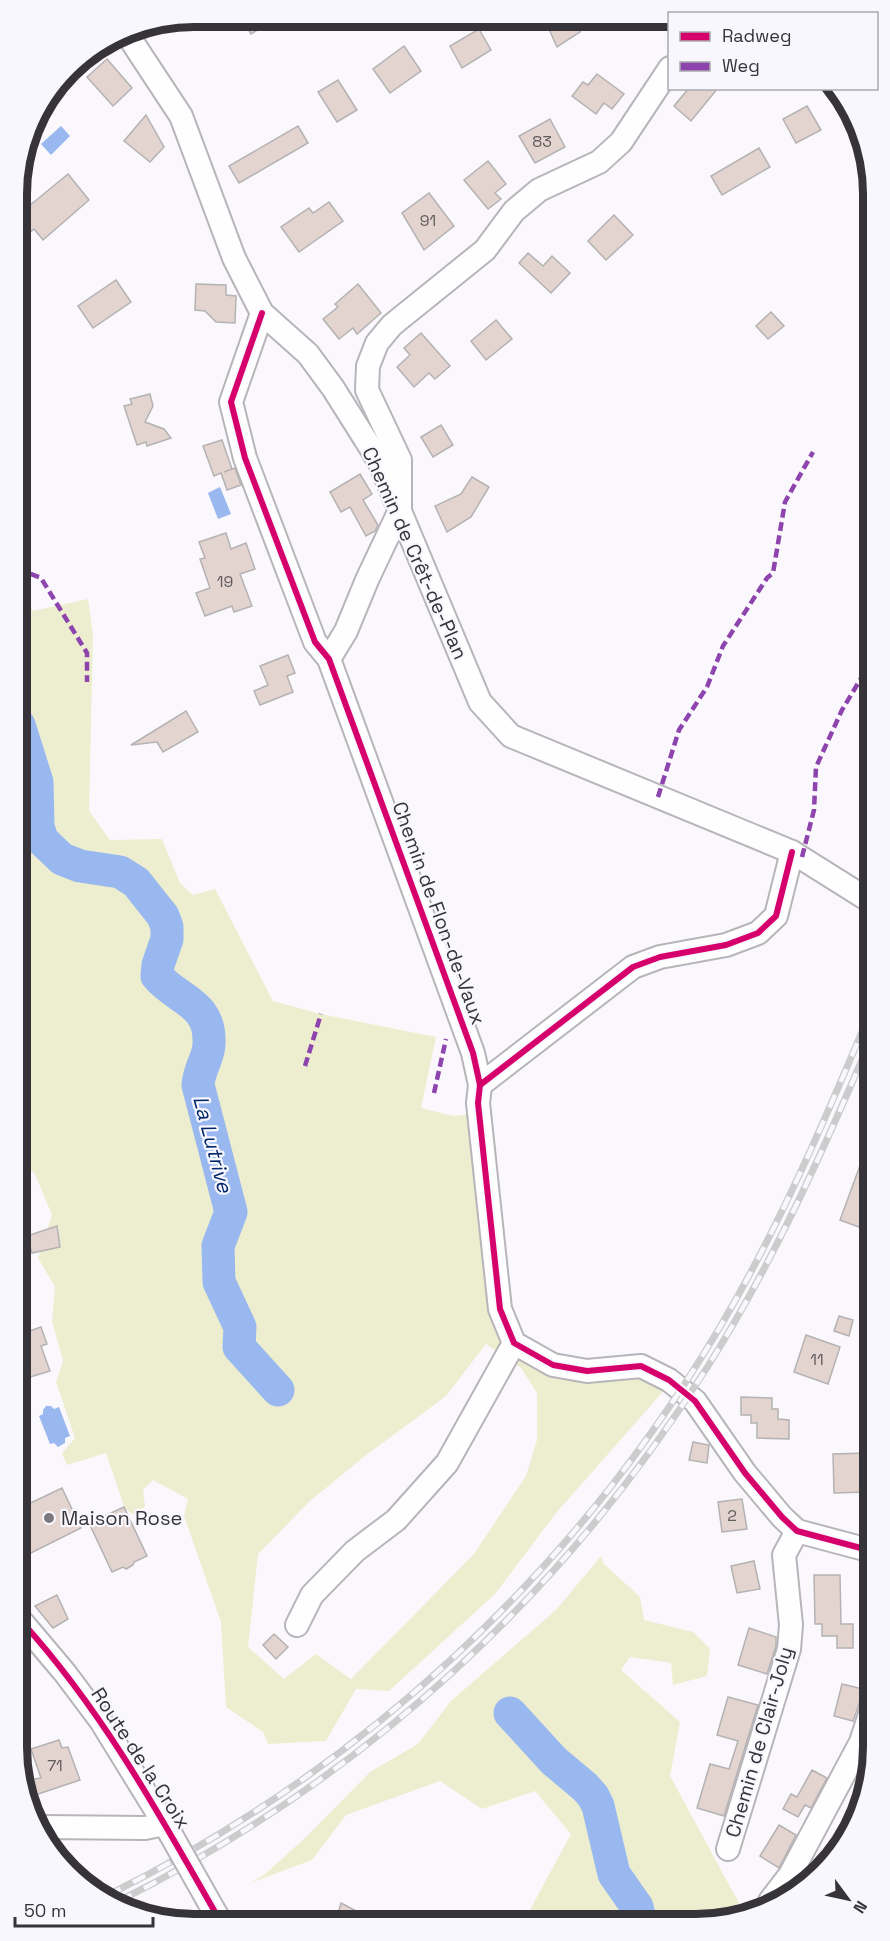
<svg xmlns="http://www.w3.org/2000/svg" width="890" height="1941" viewBox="0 0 890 1941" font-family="'Space Grotesk',sans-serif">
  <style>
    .green { fill: #edeecf; fill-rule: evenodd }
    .water { fill: #98b8ef }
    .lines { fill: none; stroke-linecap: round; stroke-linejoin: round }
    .river { stroke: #98b8ef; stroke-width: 33 }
    .building { fill: #e3d4cf; stroke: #b4b2b3; stroke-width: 1.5 }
    .minor-casing { stroke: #b7b5ba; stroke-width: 26 }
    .minor { stroke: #fefeff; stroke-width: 22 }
    .rail-casing { stroke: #cccccd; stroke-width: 7 }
    .rail { stroke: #f9f7fe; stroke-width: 4.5; stroke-dasharray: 14; stroke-linecap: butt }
    .minor-bridge-casing { stroke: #b7b5ba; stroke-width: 26; stroke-linecap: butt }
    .minor-bridge { stroke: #fefeff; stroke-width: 22 }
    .quiet { stroke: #8e44ad; stroke-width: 4.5; stroke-dasharray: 9 4.5; stroke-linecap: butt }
    .cycleway-casing { stroke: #f9f7fe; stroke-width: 10 }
    .cycleway { stroke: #d6006c; stroke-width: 6 }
    .poi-dot { fill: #7b797e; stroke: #f9f7fe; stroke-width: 2 }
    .labels { text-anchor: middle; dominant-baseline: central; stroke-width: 4.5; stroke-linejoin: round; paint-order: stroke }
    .number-label { font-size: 16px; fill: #615c5e }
    .street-label { font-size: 20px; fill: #363439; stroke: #f9f7fe }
    .poi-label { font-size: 20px; fill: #363439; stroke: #f9f7fe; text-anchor: start }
    .water-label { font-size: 21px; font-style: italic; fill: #012769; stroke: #f9f7fe }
    .rim { fill: none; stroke: #363439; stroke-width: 8 }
  </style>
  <rect width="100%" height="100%" fill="#faf8fd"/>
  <!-- green -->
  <g class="green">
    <path d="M 18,591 L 33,611 L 88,599 L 93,635 L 89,811 L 110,840 L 162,839 L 180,883 L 193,895 L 215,889 L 273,1001 L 321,1014 L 436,1037 L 421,1108 L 453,1116 L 470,1114 L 514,1343 L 553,1365 L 624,1369 L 668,1386 L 556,1513 L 495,1594 L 389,1691 L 356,1689 L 326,1741 L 268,1744 L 263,1732 L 226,1707 L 221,1622 L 184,1516 L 188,1499 L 153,1480 L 143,1490 L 145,1506 L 136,1516 L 125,1509 L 106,1453 L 67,1465 L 62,1453 L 75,1438 L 56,1382 L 63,1361 L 52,1321 L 55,1287 L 38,1258 L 52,1215 L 35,1174 L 20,1161 ZM 486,1344 L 521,1368 L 537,1393 L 537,1440 L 526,1476 L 474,1554 L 351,1679 L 316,1654 L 284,1679 L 248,1647 L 258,1554 L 310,1501 L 365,1456 L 446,1396 Z"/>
    <polygon points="601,1556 604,1564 640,1597 644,1620 693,1632 710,1649 707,1676 673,1685 671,1663 630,1657 621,1670 680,1722 670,1776 746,1916 742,1918 525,1919 571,1834 535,1791 482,1809 440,1781 346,1815 312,1860 250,1883 265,1874 305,1838 370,1772 418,1744 451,1701 556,1610"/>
  </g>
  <!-- water -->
  <g class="water">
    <polygon points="61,126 70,136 51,155 41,144"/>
    <polygon points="220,487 231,514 218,519 208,493"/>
    <polygon points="46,1406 51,1406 54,1409 59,1407 70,1436 65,1438 65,1443 58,1447 54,1443 50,1444 39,1416 43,1414 43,1410"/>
  </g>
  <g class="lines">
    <!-- river -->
    <g class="river">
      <path d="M 19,725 L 37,782 L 38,826 L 42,840 L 62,859 L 80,866 L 120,872 L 136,882 L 163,916 L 167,927 L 167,939 L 158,965 L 157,976 C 178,1001 211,1002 209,1044 C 209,1057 199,1069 198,1085 L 231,1212 L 218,1246 L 219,1282 L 240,1327 L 239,1347 L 278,1390"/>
      <polyline points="510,1713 554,1761 585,1787 593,1796 598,1806 614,1874 637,1907 640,1919"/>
    </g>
  </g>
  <!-- building -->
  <g class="building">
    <polygon points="241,17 279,17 251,34"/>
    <polygon points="566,19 590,19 580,32 557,47 548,27"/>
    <polygon points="479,29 491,50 462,68 450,46"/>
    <polygon points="404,46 421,71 390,93 373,69"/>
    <polygon points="107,59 132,88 113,106 87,77"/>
    <polygon points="597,74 624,94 612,109 604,103 596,114 572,96 583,82 588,85"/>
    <polygon points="338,80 357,110 337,122 318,92"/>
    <polygon points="689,88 718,88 691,121 674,106"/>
    <polygon points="807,106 821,130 796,143 783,119"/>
    <polygon points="146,115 164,147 150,162 124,141"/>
    <polygon points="550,119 565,147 535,163 519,136"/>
    <polygon points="298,126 308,143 239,183 229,166"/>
    <polygon points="759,148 770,167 722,195 711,176"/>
    <polygon points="488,161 506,184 495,193 501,199 488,209 464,180"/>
    <polygon points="68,174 89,200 43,240 34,229 17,244 17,216"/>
    <polygon points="429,193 454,226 424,250 402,213"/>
    <polygon points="329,202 343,221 299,252 281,227 309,208 313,213"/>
    <polygon points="614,215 633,235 606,260 588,241"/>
    <polygon points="528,253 543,266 552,256 570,273 551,293 519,263"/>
    <polygon points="116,280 131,302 93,328 78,306"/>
    <polygon points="196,284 226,285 226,295 236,296 235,323 216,322 205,311 195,310"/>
    <polygon points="358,284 381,313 357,334 353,328 339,339 323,319 338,307 335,304"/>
    <polygon points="771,312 784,326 768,339 756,326"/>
    <polygon points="496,320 512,339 486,360 471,341"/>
    <polygon points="421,333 450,366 435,379 429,373 414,387 397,367 410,355 404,348"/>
    <polygon points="150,394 153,406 145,422 164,429 171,438 147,446 146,442 137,445 124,406 132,404 130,399"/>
    <polygon points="441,425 453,445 433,457 421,437"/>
    <polygon points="222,440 232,469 224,472 235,468 241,485 227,490 221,473 214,476 203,446"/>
    <polygon points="360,474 372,494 363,500 378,525 375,531 366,536 350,507 341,512 330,492"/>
    <polygon points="472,477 489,487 471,517 447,532 435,506 461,494"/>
    <polygon points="226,533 231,549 246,543 255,569 240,574 252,606 234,612 232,606 205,616 196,593 210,588 200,559 205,558 199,542"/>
    <polygon points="288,655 295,673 287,676 293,692 260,705 254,691 268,685 260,666"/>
    <polygon points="186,711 198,732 163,752 157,742 131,745"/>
    <polygon points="869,1141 871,1141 871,1195 859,1227 840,1220"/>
    <polygon points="57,1226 60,1247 32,1253 27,1236"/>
    <polygon points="839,1316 853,1320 849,1336 834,1331"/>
    <polygon points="41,1327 47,1344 41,1346 50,1371 30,1377 26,1366 21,1368 21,1334"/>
    <polygon points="806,1335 840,1347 828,1384 794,1372"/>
    <polygon points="741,1397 772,1398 772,1409 778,1409 778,1419 789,1420 789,1439 757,1438 757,1423 751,1423 751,1415 741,1415"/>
    <polygon points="693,1442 709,1445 707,1463 689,1460"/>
    <polygon points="865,1453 866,1492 834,1493 833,1454"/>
    <polygon points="62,1488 81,1528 27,1555 22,1545 22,1507"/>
    <polygon points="742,1499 747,1529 722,1532 718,1502"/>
    <polygon points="124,1507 147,1556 134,1562 133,1565 126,1569 123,1567 112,1572 89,1523"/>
    <polygon points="754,1561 760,1589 737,1593 731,1566"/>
    <polygon points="814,1575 840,1575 841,1624 853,1624 853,1648 837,1648 837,1636 822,1636 822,1624 815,1624"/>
    <polygon points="57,1595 68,1619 53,1628 35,1606"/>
    <polygon points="749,1628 776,1637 776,1646 767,1674 738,1665"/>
    <polygon points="274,1634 288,1647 276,1659 263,1645"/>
    <polygon points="842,1684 867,1690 860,1701 853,1721 834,1716"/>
    <polygon points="728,1697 758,1705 724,1816 697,1808 710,1764 729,1769 738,1741 717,1735"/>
    <polygon points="59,1740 62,1748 68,1747 80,1780 26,1798 23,1793 23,1781 41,1778 31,1749"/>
    <polygon points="812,1770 827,1778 811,1808 805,1805 798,1817 783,1809 791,1794 797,1797"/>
    <polygon points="779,1825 796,1835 779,1868 760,1856"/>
    <polygon points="341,1903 373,1920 336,1920"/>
  </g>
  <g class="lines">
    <defs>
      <g id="minor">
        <polyline points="125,31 181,116 234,258 262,313 308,354 333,388 379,461 480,702 511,736 792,852 870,901"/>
        <polyline points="262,313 231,402 245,458 315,642 329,659 473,1053 480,1085 478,1103 500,1309 514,1343 553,1365 587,1371 641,1366 669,1380 695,1401 745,1473 782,1517 797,1531 872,1551"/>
        <polyline points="329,659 346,631 367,580 400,510 400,460 367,390 368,366 377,343 392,325 485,250 514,211 539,190 599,162 621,142 670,68"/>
        <polyline points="480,1085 633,967 660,957 726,945 758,933 776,916 792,852"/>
        <polyline points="22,1622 65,1673 101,1721 170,1833"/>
        <polyline points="297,1625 312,1595 355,1551 396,1520 447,1463 514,1343"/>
        <polyline points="44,1827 145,1828 165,1824"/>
        <polyline points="728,1849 789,1649 791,1625 784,1555 797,1531"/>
        <polyline points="770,1901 790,1875 861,1742 873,1705"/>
        <polyline points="209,1902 220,1921"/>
      </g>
    </defs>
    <!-- minor casing -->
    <use href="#minor" class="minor-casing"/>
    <!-- minor -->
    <use href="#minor" class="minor"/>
    <defs>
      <g id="rail">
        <path d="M 108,1895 C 361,1770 572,1575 717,1332 C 778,1230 824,1122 870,1013"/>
        <path d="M 119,1901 C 364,1778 562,1597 708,1366 C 773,1263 823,1151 871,1039"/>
      </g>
    </defs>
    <!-- rail casing -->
    <use href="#rail" class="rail-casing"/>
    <!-- rail -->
    <use href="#rail" class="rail"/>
    <defs>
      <polyline id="minor-bridge" points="170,1833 209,1902"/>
    </defs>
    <!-- minor-bridge casing -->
    <use href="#minor-bridge" class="minor-bridge-casing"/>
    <!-- minor-bridge -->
    <use href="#minor-bridge" class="minor-bridge"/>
    <!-- quiet -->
    <g class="quiet">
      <polyline points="18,569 41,578 87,653 87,682"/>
      <polyline points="658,797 679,730 707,687 723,646 767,578 773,573 785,502 813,452"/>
      <polyline points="802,857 814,810 816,767 842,710 869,665"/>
      <polyline points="305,1066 321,1014"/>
      <polyline points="434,1093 446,1039"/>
    </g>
    <defs>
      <g id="cycleway">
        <polyline points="262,313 231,402 245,458 315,642 329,659 473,1053 480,1085 478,1103 500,1309 514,1343 553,1365 587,1371 641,1366 669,1380 695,1401 745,1473 782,1517 797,1531 872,1551"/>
        <polyline points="480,1085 633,967 660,957 726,945 758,933 776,916 792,852"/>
        <path d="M 22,1622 C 103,1711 161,1817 220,1921"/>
      </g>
    </defs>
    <!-- cycleway casing -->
    <use href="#cycleway" class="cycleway-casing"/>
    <!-- cycleway -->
    <use href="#cycleway" class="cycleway"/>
  </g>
  <!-- markers -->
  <circle class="poi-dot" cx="49" cy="1518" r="6"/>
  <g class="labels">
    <!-- number labels -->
    <g class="number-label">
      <text x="542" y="141">83</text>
      <text x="428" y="220">91</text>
      <text x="225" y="581">19</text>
      <text x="817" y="1359">11</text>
      <text x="732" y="1515">2</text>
      <text x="55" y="1765">71</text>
    </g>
    <!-- street labels -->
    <g class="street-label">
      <text transform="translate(415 553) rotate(66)">Chemin de Crêt-de-Plan</text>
      <text transform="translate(439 913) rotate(70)">Chemin de Flon-de-Vaux</text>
      <text transform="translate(759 1742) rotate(-74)">Chemin de Clair-Joly</text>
      <text transform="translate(141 1758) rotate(57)">Route de la Croix</text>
    </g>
    <!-- poi labels -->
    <g class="poi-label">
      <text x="61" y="1518">Maison Rose</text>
    </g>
    <!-- water labels -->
    <g class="water-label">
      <text transform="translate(213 1144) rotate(75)">La Lutrive</text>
    </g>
  </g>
  <!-- crop -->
  <path d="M0 0H890V1941H0ZM194 27H696A167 167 0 0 1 863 194V1747A167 167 0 0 1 696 1914H194A167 167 0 0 1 27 1747V194A167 167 0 0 1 194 27Z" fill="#f9f7fe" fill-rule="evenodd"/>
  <path class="rim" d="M194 27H696A167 167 0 0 1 863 194V1747A167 167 0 0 1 696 1914H194A167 167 0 0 1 27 1747V194A167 167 0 0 1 194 27Z"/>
  <!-- legend -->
  <rect x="668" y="12" width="210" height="78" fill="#f9f7fe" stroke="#aba9af" stroke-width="1.5"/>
  <rect x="680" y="32" width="30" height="9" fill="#d6006c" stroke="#aba9af" stroke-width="1.5"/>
  <text x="722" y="42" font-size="18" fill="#363439">Radweg</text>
  <rect x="680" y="62" width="30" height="9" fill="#8e44ad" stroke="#aba9af" stroke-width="1.5"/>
  <text x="722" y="72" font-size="18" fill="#363439">Weg</text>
  <!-- north arrow -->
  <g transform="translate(848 1899) rotate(123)" stroke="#f9f7fe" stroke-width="4.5" paint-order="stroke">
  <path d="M0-4.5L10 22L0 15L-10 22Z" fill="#363439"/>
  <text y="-9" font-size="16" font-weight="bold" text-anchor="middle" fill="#363439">N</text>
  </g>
  <!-- scale -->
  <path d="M15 1917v9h138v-9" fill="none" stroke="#363439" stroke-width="3"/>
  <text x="24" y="1917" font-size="18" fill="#363439" stroke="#f9f7fe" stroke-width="4.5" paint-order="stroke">50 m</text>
</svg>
